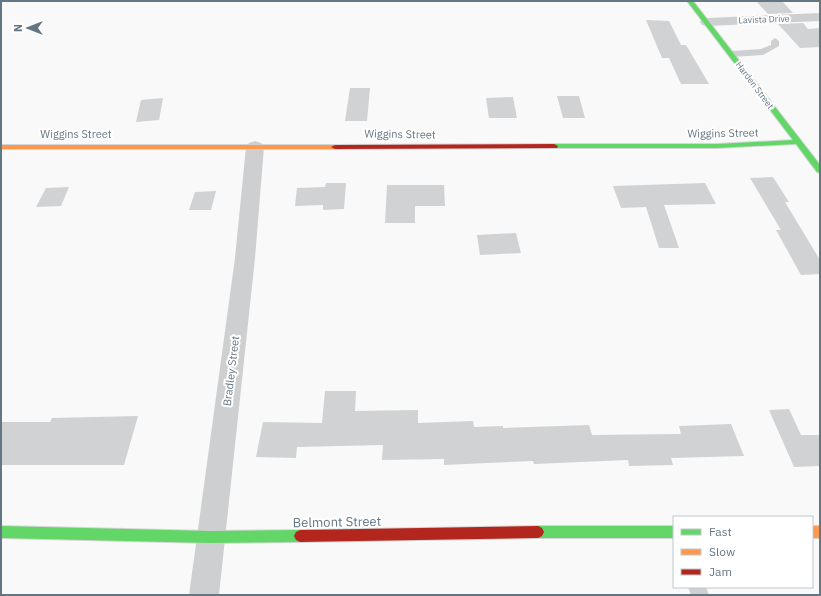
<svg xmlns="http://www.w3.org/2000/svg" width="821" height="596" viewBox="0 0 821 596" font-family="'IBM Plex Sans',sans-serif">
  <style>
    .building { fill: #d0d2d3 }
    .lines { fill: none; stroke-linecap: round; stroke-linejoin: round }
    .fast-casing { stroke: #d5d6d7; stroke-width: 2 }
    .slow-casing { stroke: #d5d6d7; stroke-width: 2 }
    .jam-casing { stroke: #d5d6d7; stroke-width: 2 }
    .lane { fill: #cecfd0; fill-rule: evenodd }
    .street { fill: #cecfd0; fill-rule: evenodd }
    .fast { fill: #63d668; fill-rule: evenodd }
    .slow { fill: #ff974d; fill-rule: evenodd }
    .jam { fill: #b3261e; fill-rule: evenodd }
    .labels { text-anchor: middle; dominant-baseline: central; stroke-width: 4; stroke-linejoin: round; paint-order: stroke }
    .far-street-label { font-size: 9px; fill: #657683; stroke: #fff }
    .street-label { font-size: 11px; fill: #657683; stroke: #fff }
    .near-street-label { font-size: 13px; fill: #657683; stroke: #fff }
  </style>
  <rect width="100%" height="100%" fill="#f9f9f9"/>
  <!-- building -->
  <g class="building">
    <polygon points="756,1 782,1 793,13 768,14"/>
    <polygon points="646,20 669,21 681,45 686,45 709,84 681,84 669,58 662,58"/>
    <polygon points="803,23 808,29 820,28 820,47 800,48 778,24"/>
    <polygon points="350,88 370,88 367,121 345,121"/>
    <polygon points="557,96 579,96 585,118 563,118"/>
    <polygon points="513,97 517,118 489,118 486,98"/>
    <polygon points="163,98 159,120 136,122 141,100"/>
    <polygon points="773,177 789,202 785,202 820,260 820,274 801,275 776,230 781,230 750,178"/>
    <polygon points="326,183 346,183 344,209 323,210 323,205 295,206 297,188 325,187"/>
    <polygon points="705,183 716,204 664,205 679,248 659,248 646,207 621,208 613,186"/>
    <polygon points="387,185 444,185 445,206 415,206 415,223 385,223"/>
    <polygon points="69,187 61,206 36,207 46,188"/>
    <polygon points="216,191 211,210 189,210 195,192"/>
    <polygon points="516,233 521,253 480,255 477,235"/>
    <polygon points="325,391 356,391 355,411 418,410 418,423 473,421 474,427 503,426 503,428 589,425 592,435 681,434 679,426 731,424 744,456 671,458 673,465 629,466 628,460 534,464 533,461 444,465 444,459 382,460 383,445 297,447 296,458 256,457 263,422 322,423"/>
    <polygon points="789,409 801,435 820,435 820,466 794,467 769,410"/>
    <polygon points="138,416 124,465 1,465 1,422 50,422 52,418"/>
  </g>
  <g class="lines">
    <defs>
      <g id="fast">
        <polygon points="687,1 693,1 820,165 820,173 817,172 796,144 717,148 551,148 550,146 554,144 717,144 793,140"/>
        <polygon points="1,526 210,531 300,530 304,532 306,536 304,540 300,542 210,543 1,538"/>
        <polygon points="538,526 674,526 674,538 538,538 534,536 532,532 534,528"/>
      </g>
      <g id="slow">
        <polygon points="1,145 335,145 339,147 335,149 1,149"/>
        <rect x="812" y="526" width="8" height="12"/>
      </g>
      <g id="jam">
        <polygon points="554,144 558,146 557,148 335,149 331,147 335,145"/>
        <polygon points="538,526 542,528 544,532 542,536 538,538 300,542 296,540 294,536 296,532 300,530"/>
      </g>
    </defs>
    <!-- fast casing -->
    <use href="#fast" class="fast-casing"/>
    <!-- slow casing -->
    <use href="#slow" class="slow-casing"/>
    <!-- jam casing -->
    <use href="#jam" class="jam-casing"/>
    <!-- lane -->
    <g class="lane">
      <polygon points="775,38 779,41 779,46 763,55 732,57 728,54 732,51 761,49 771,45 771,41"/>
      <polygon points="688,587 706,587 709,595 691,595"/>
    </g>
    <!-- street -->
    <g class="street">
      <polygon points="820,13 820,21 707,26 702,25 700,22 702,19 707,18"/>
      <polygon points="255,141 261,143 264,147 255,258 219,595 189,595 235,258 246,147 249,143"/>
    </g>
    <!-- fast -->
    <use href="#fast" class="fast"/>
    <!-- slow -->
    <use href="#slow" class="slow"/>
    <!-- jam -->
    <use href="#jam" class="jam"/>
  </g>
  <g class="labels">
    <!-- far-street labels -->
    <g class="far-street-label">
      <text transform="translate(764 19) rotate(-2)">Lavista Drive</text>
      <text transform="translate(755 85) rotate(53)">Harden Street</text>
    </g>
    <!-- street labels -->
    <g class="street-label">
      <text transform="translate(723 133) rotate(-1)">Wiggins Street</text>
      <text x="76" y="134">Wiggins Street</text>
      <text transform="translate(400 134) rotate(1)">Wiggins Street</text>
      <text transform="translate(231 371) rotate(-83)">Bradley Street</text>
    </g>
    <!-- near-street labels -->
    <g class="near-street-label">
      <text transform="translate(337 522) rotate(-1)">Belmont Street</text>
    </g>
  </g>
  <!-- border -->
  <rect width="821" height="596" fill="none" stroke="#657683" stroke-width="4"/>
  <!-- legend -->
  <rect x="673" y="516" width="140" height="72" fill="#ffffff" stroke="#c1c8cd"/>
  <rect x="681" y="529" width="20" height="6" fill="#63d668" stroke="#c1c8cd"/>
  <text x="709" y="536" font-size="12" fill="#657683">Fast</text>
  <rect x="681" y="549" width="20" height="6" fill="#ff974d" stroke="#c1c8cd"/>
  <text x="709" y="556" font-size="12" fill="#657683">Slow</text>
  <rect x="681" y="569" width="20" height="6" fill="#b3261e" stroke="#c1c8cd"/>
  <text x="709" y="576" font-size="12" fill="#657683">Jam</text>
  <!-- north arrow -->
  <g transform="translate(28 28) rotate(270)" stroke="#ffffff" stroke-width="3" paint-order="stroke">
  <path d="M0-3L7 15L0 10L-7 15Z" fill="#657683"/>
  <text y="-6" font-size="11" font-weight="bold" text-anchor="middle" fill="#657683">N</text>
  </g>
</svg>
